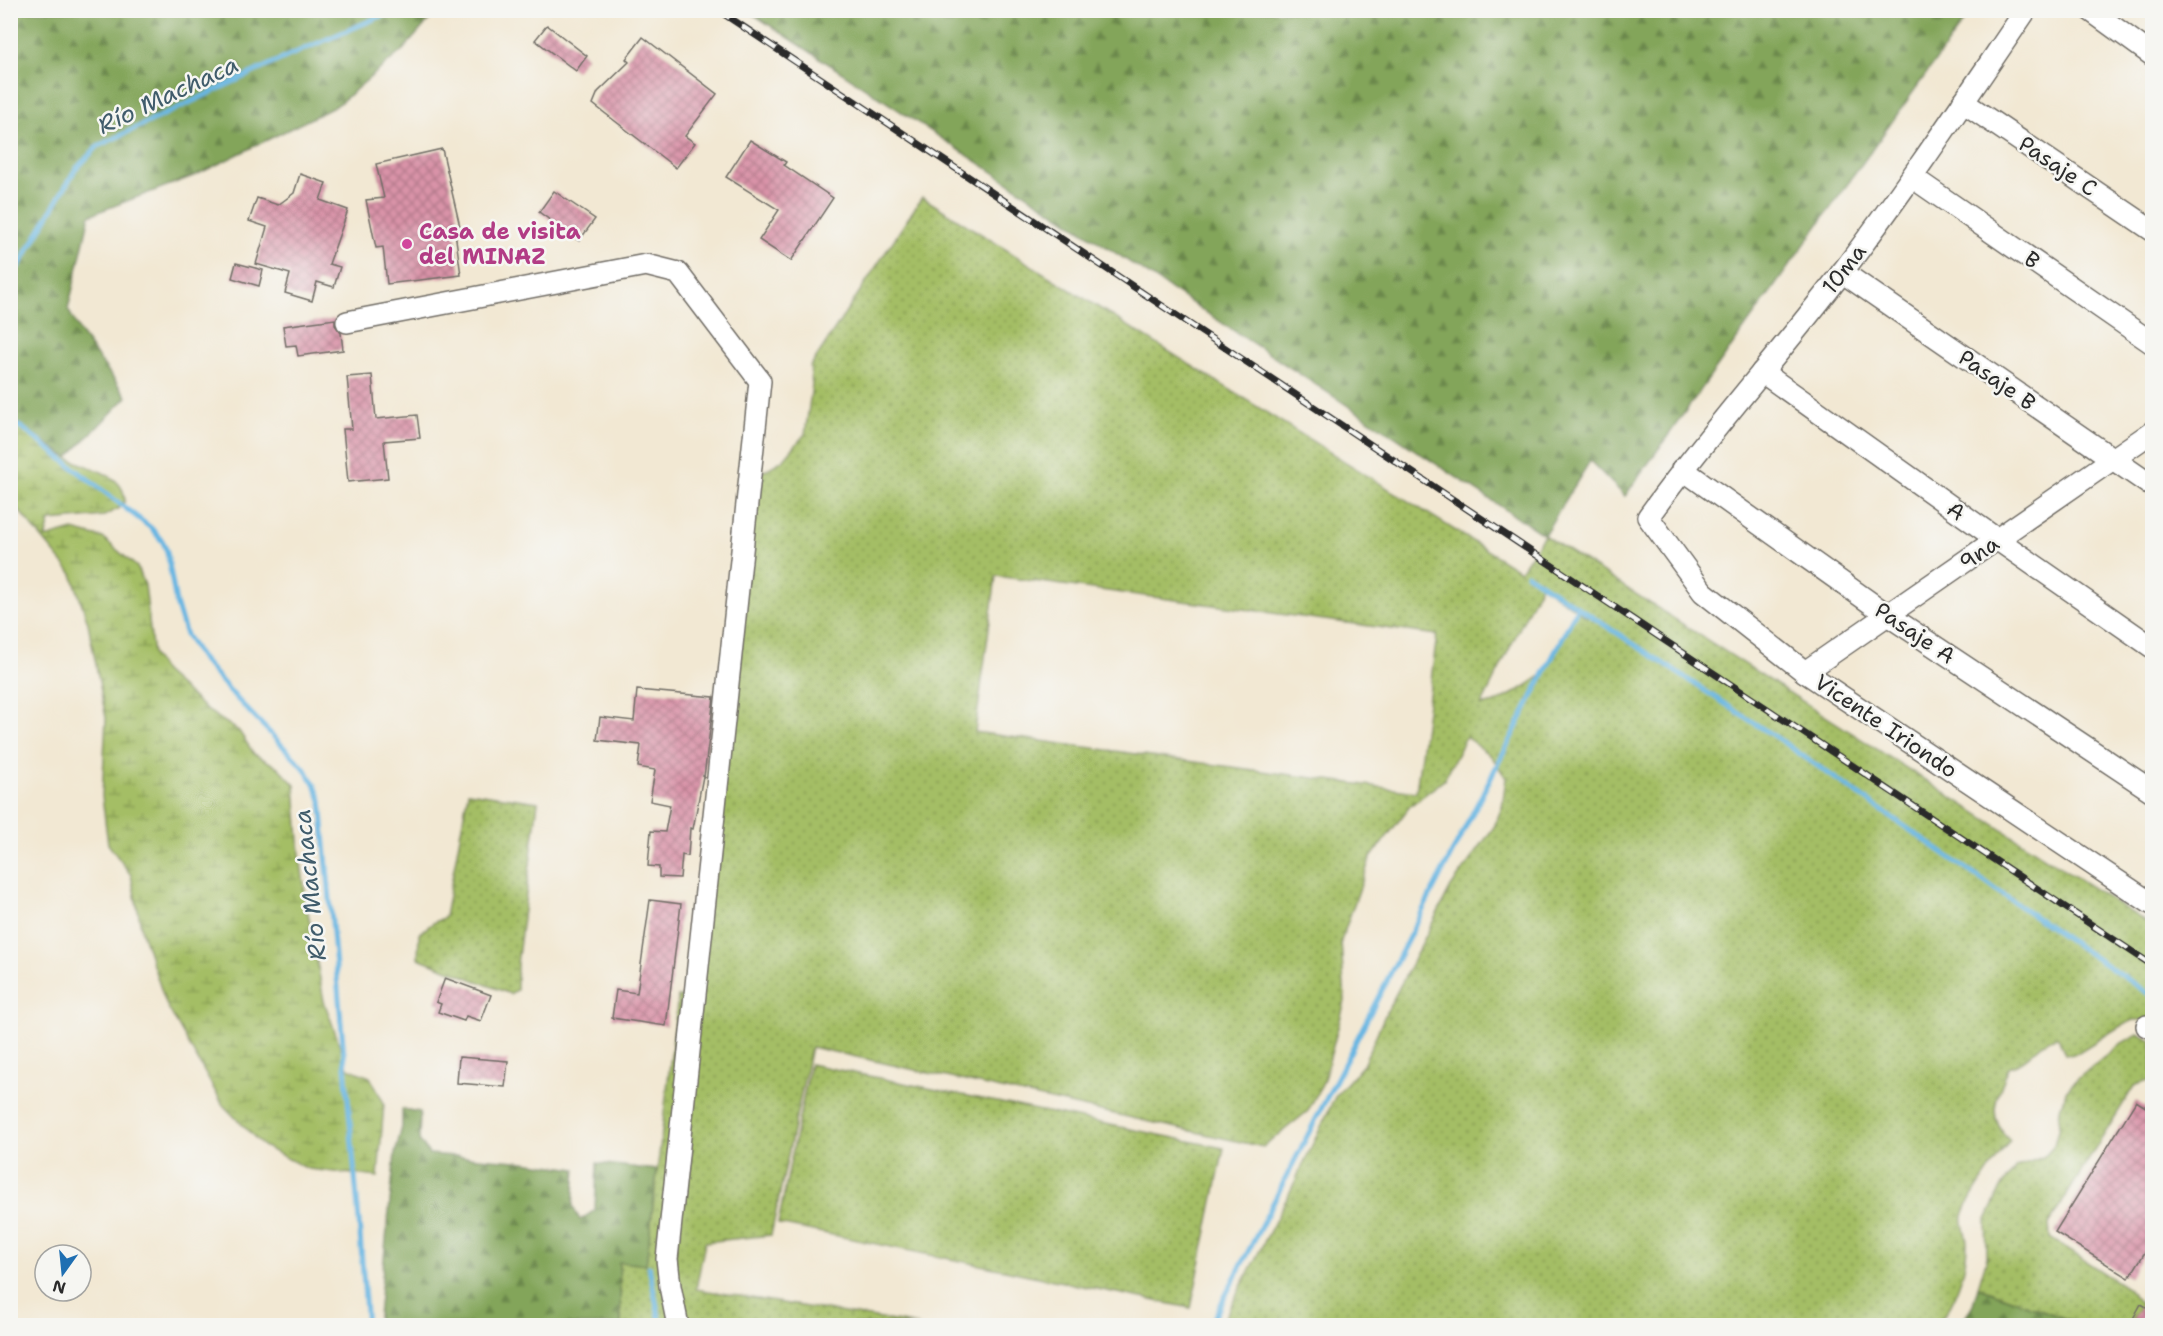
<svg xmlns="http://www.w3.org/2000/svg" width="2163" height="1336" viewBox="0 0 2163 1336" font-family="'Shantell Sans',sans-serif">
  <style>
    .grass { fill: url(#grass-dots); stroke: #687448; stroke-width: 1.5; fill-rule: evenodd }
    .forest { fill: url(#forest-firs); stroke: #576842; stroke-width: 1.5 }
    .wetland { fill: url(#wetland-marsh); stroke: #687448; stroke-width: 1.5 }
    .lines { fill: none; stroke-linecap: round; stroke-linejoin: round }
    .stream { stroke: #68b6e2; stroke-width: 5 }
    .building { fill: url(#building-cross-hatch) }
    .minor-casing { stroke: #716d66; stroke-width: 24 }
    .minor { stroke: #fff; stroke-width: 21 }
    .rail-casing { stroke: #2b2b2b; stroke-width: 7 }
    .rail { stroke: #f6f6f2; stroke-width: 4.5; stroke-dasharray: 14; stroke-linecap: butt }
    .hotel-dot { fill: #d1479c; stroke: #f6f6f2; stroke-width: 2 }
    .labels { text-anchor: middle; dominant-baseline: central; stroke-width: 5; stroke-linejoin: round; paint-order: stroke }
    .street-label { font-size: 22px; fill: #2b2b2b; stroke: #f6f6f2 }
    .hotel-label { font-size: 22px; font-weight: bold; fill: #b23c85; stroke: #f6f6f2; text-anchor: start }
    .water-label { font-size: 24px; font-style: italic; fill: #405c6b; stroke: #f6f6f2 }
  </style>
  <defs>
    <pattern id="grass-dots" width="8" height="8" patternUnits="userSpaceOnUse" patternTransform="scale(1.5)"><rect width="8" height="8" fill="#a4be65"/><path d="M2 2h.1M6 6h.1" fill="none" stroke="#869b53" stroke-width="1.8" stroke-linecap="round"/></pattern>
    <pattern id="forest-firs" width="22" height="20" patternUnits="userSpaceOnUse" patternTransform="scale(1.5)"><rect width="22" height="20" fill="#83a55a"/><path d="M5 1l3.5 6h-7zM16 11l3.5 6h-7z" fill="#6b874b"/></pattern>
    <pattern id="wetland-marsh" width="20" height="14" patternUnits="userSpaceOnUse" patternTransform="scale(1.5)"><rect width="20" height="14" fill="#a4be65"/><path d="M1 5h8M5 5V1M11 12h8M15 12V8" fill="none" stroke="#869b53"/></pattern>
    <pattern id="building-cross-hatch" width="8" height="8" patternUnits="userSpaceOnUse" patternTransform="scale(1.5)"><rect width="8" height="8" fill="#d993a8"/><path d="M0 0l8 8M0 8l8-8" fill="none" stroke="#b07889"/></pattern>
  </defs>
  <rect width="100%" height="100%" fill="#f6f6f2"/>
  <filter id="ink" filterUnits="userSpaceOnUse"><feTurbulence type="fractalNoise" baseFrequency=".0167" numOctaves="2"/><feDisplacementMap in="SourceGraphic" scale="12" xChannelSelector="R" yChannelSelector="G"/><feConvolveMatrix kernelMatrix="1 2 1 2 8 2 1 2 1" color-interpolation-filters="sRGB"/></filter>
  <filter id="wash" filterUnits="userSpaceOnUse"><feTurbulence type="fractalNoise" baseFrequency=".008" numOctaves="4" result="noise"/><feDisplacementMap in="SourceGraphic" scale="24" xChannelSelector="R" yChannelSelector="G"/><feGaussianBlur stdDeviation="1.35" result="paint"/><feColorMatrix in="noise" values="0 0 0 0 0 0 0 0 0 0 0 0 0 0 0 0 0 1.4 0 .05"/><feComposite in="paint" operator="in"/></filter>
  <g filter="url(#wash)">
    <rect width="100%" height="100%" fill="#f2e8d3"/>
    <!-- grass -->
    <g class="grass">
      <path d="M 922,197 L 1520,571 L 1544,535 L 2152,926 L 2152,1020 L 2134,1020 L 2119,1027 L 2074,1055 L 2065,1054 L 2058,1037 C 2039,1039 2029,1062 2009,1067 C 1998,1095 1984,1116 2010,1140 C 1998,1158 1968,1197 1963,1216 C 1961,1224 1967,1235 1967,1243 C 1967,1271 1954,1303 1937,1325 L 1221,1325 L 1288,1196 L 1336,1095 L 1363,1065 L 1385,1015 L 1451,887 L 1494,827 L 1502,807 L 1506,778 L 1492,757 L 1466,737 L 1444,780 L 1410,806 L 1370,859 L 1341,941 L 1345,1001 L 1324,1080 L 1308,1111 L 1263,1147 L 811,1047 L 771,1235 L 705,1242 L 696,1289 L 919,1325 L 681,1325 L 667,1259 L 750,479 L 783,460 L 805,434 L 812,385 L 810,367 ZM 996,576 L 1437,635 L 1416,792 L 975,732 ZM 1541,585 L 1588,618 L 1576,610 L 1544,674 L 1518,691 L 1495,703 L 1481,706 Z"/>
      <polygon points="468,792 538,802 517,964 517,990 510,994 418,958 419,934 433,923 445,917"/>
      <polygon points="678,997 685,998 673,1325 621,1325 619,1261 646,1264"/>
      <polygon points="2138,1034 2152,1041 2152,1082 2148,1081 2134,1086 2049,1224 2050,1238 2127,1288 2141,1304 2129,1325 2080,1324 1978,1287 1987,1257 1986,1220 2001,1188 2016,1167 2043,1157 2054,1145 2058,1130 2060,1109 2066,1091 2076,1080 2120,1044"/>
      <polygon points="810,1064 1224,1148 1191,1308 778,1224"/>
    </g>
    <!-- forest -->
    <g class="forest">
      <path d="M 11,11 L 437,11 L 403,50 L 336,106 L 196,175 L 90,215 L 68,309 L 81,334 L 127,397 L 68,457 C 49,447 31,430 11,424 Z"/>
      <polygon points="748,11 1971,11 1625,496 1590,461 1544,535"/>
      <polygon points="402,1109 420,1112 419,1140 429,1154 516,1161 576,1169 573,1206 580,1220 595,1210 597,1163 657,1170 646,1265 619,1262 621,1325 377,1325 395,1154 402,1127"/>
      <polygon points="1978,1287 2080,1324 2102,1325 1961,1325 1973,1304"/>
    </g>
    <!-- wetland -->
    <path class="wetland" d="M 11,424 C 32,430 48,447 68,458 C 82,465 103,470 115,480 C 122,487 124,491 125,501 L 118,509 L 104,516 L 50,521 L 45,538 L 73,530 L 103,538 L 137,567 L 145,585 L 153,655 L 164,672 L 208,711 L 239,731 L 254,754 L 278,767 L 295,785 L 300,855 L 307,907 L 324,1001 L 348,1068 L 370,1077 L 384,1103 L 378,1177 L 308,1169 L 263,1146 L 223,1105 L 166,1004 L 142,932 L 131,875 L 108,844 L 102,796 L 106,718 L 88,623 L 72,574 L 11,501 Z"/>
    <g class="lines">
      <!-- stream -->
      <g class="stream">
        <polyline points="10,277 20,264 75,170 98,146 288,56 395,10"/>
        <polyline points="10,423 21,427 151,528 163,542 167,552 176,603 186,635 200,657 238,700 304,768 315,785 321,800 359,1221 367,1326"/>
        <polyline points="1527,574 1780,740 2060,934 2152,996"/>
        <polyline points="649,1267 661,1326"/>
        <polyline points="1210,1326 1578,607"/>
      </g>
    </g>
    <g id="blocks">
      <!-- building -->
      <g class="building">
        <polygon points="547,25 587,56 576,71 535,40"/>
        <polygon points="643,37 717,94 685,136 695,143 676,168 593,104 598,92 629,62 626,59"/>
        <polygon points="750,140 786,162 784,165 833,198 791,261 759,240 779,210 726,177"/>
        <polygon points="442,149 461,231 455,232 461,275 387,284 383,247 376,248 366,200 384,198 376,164"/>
        <polygon points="300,174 326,183 320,200 348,210 329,264 340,267 334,287 317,282 312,301 285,293 290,274 256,264 267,227 249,221 257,198 278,205 294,193"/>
        <polygon points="554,191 595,219 579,241 539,212"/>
        <polygon points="236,263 263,270 259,286 232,278"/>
        <polygon points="335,319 335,325 341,333 343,350 298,356 296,345 286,346 283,326"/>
        <polygon points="372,375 376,419 417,415 420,438 384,441 388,478 348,482 343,429 352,429 347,377"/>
        <polygon points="637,690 714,697 704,777 703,776 693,829 690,828 688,856 682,855 680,878 659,877 659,867 648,866 651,831 665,832 670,805 650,801 655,770 638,767 641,745 597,740 600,717 634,721"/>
        <polygon points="650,900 681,904 666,1026 612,1018 616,990 637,993"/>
        <polygon points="445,978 491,995 481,1021 466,1016 464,1021 438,1012 441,1004 436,1002"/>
        <polygon points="459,1057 508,1061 505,1087 457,1083"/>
        <polygon points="2136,1101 2152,1111 2152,1241 2129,1278 2055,1232"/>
        <polygon points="2141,1304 2152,1310 2152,1326 2129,1326"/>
      </g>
    </g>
  </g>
  <g filter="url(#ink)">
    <use href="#blocks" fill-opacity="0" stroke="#716d66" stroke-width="1.5"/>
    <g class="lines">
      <defs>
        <g id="minor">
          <path d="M 2026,10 C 1966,98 1907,187 1843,271 C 1780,354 1709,432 1648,517 L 1703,592 L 1805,672 L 2152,904"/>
          <polyline points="2090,10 2152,55"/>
          <polyline points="1963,102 2152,230"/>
          <polyline points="1912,177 2152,343"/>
          <polyline points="1842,272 2152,486"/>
          <polyline points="347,322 646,265 678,273 760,381 667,1259 670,1286 678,1326"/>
          <polyline points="1762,372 1998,540 2152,647"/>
          <polyline points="1682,469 1889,616 2152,791"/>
          <polyline points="1805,672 2152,432"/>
          <polyline points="2147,1026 2152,1028"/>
        </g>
      </defs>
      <!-- minor casing -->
      <use href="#minor" class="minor-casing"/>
      <!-- minor -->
      <use href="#minor" class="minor"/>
      <defs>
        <polyline id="rail" points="718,10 2152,965"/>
      </defs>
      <!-- rail casing -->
      <use href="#rail" class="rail-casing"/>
      <!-- rail -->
      <use href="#rail" class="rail"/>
    </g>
  </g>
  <!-- markers -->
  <circle class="hotel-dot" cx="407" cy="244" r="6"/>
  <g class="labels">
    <!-- street labels -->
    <g class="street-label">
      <text transform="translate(2058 166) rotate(34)">Pasaje C</text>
      <text transform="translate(2032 260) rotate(34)">B</text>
      <text transform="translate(1844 269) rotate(-52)">10ma</text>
      <text transform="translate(1997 380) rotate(35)">Pasaje B</text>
      <text transform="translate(1956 511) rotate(36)">A</text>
      <text transform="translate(1979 553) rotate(-35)">9na</text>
      <text transform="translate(1915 633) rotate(34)">Pasaje A</text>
      <text transform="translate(1886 726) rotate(34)">Vicente Iriondo</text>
    </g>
    <!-- hotel labels -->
    <g class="hotel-label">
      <text x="419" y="231">Casa de visita<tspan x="419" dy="25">del MINAZ</tspan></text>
    </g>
    <!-- water labels -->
    <g class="water-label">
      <text transform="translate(168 95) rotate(-25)">Río Machaca</text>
      <text transform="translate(310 885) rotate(-96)">Río Machaca</text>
    </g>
  </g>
  <!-- margin -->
  <rect width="2163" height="1336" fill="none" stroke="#f6f6f2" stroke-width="36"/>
  <!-- north arrow -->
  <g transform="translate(63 1273) rotate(195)"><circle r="28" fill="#f6f6f2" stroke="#a5a5a2" stroke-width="1.5"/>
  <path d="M0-4.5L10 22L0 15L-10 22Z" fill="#1f6fb2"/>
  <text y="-9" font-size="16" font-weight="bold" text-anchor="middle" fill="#2b2b2b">N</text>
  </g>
</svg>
